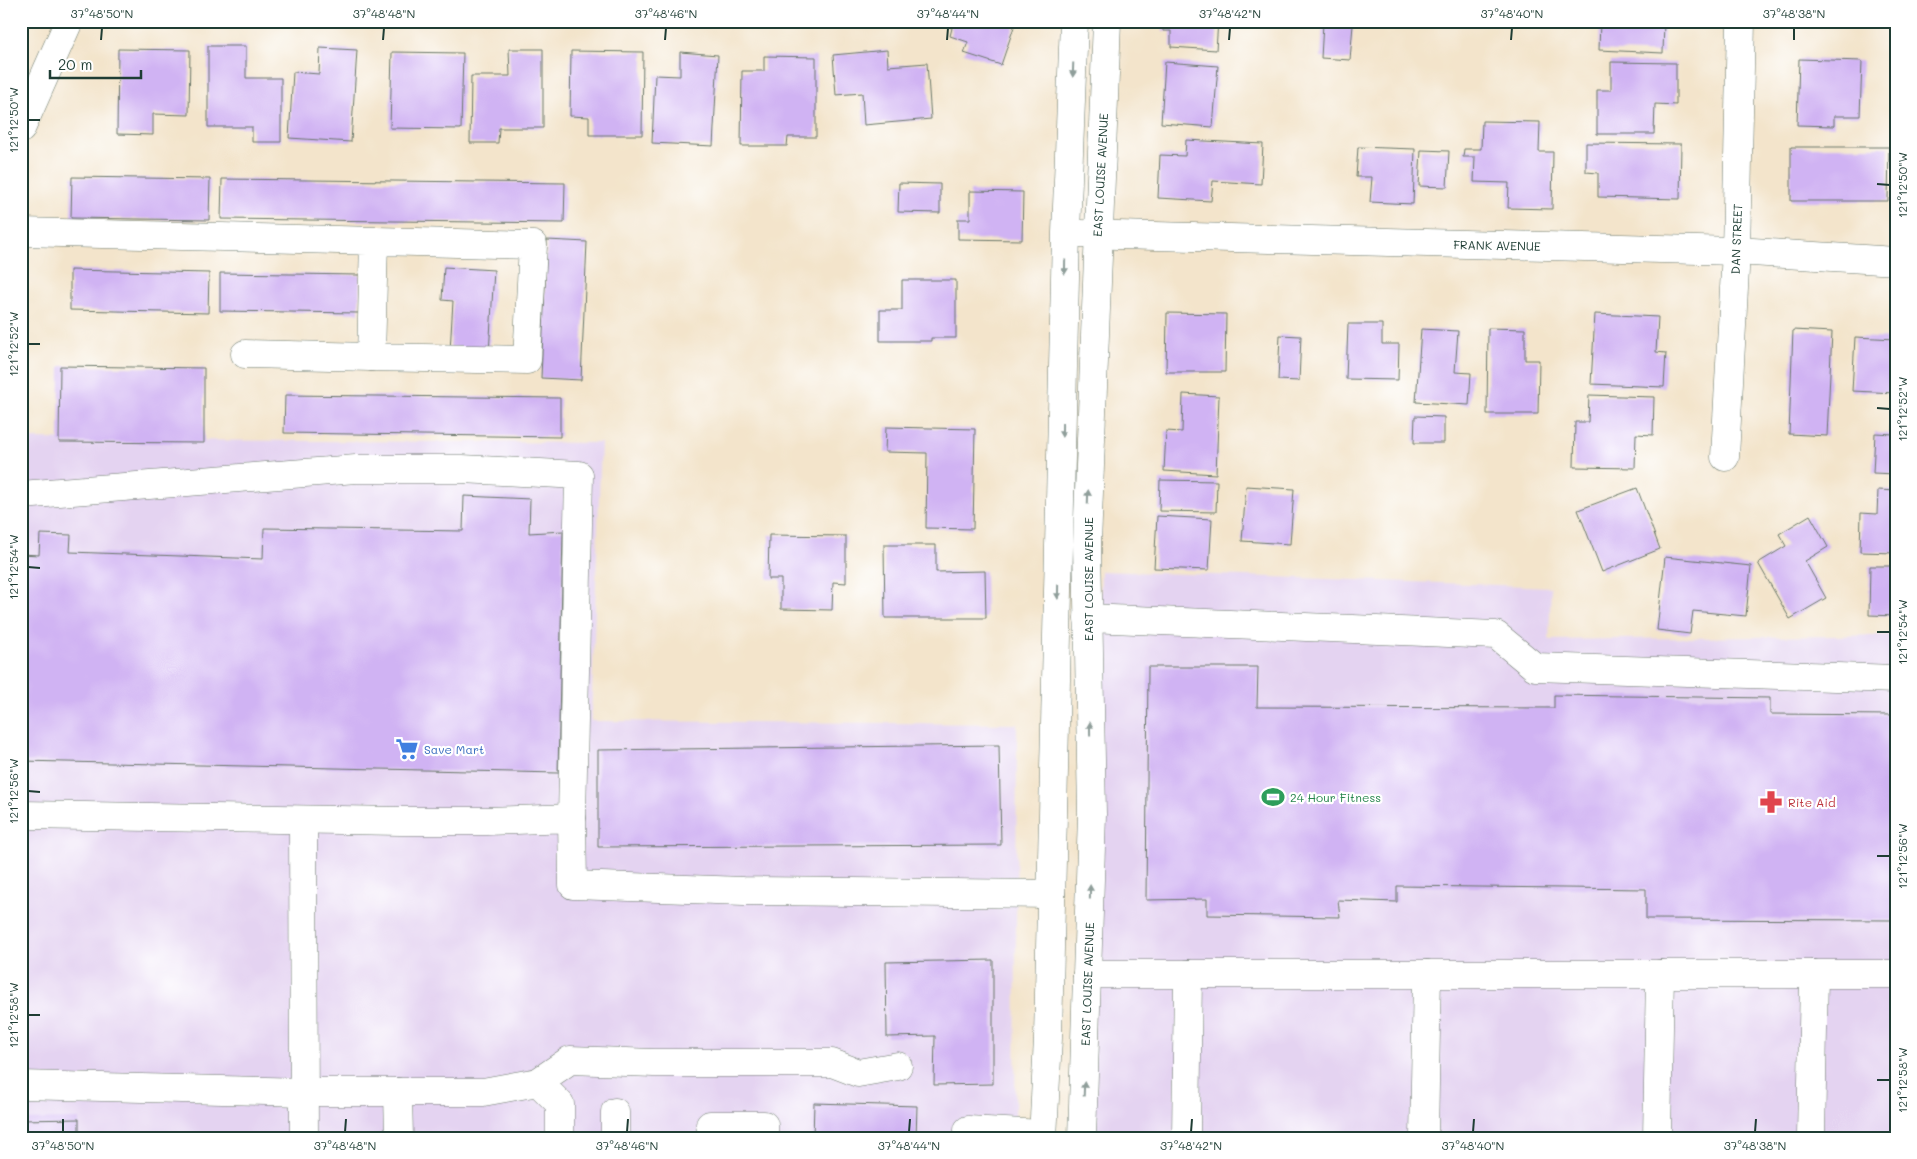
<svg xmlns="http://www.w3.org/2000/svg" width="1917" height="1159" viewBox="0 0 1917 1159" font-family="Mali,sans-serif">
  <style>
    .built { fill: #e4d3f1 }
    .building { fill: #d0b3f3 }
    .lines { fill: none; stroke-linecap: round; stroke-linejoin: round }
    .minor-casing { stroke: #697769; stroke-width: 29 }
    .minor { stroke: #fff; stroke-width: 28 }
    .oneway { fill: #8f9e9a }
    .ticks { fill: none; stroke: #1f3d34; stroke-width: 2 }
    .labels { text-anchor: middle; dominant-baseline: central; stroke-width: 4.5; stroke-linejoin: round; paint-order: stroke }
    .street-label { font-size: 12px; fill: #1f3d34; stroke: #fff }
    .shop-label { font-size: 12px; fill: #366cbe; stroke: #fff; text-anchor: start }
    .leisure-label { font-size: 12px; fill: #27864d; stroke: #fff; text-anchor: start }
    .health-label { font-size: 12px; fill: #be3a42; stroke: #fff; text-anchor: start }
    .neatline { fill: none; stroke: #1f3d34; stroke-width: 2 }
    .ticks-label { font-size: 12px; text-anchor: middle; fill: #1f3d34 }
  </style>
  <rect width="100%" height="100%" fill="#fff"/>
  <filter id="ink" filterUnits="userSpaceOnUse"><feTurbulence type="fractalNoise" baseFrequency=".02" numOctaves="2"/><feDisplacementMap in="SourceGraphic" scale="10" xChannelSelector="R" yChannelSelector="G"/><feConvolveMatrix kernelMatrix="1 2 1 2 8 2 1 2 1" color-interpolation-filters="sRGB"/></filter>
  <filter id="wash" filterUnits="userSpaceOnUse"><feTurbulence type="fractalNoise" baseFrequency=".0096" numOctaves="4" result="noise"/><feDisplacementMap in="SourceGraphic" scale="20" xChannelSelector="R" yChannelSelector="G"/><feGaussianBlur stdDeviation="1.12" result="paint"/><feColorMatrix in="noise" values="0 0 0 0 0 0 0 0 0 0 0 0 0 0 0 0 0 1.4 0 .05"/><feComposite in="paint" operator="in"/></filter>
  <g filter="url(#wash)">
    <rect width="100%" height="100%" fill="#f3e4cb"/>
    <!-- built -->
    <g class="built">
      <polygon points="21,439 601,443 591,721 1017,724 1015,1138 21,1138"/>
      <polygon points="1101,571 1551,587 1549,640 1896,635 1896,1138 1092,1138"/>
    </g>
    <g id="blocks">
      <!-- building -->
      <g class="building">
        <polygon points="935,21 1016,21 1001,65 964,53 968,42 950,36 952,28"/>
        <polygon points="1163,21 1218,21 1216,50 1171,47 1171,31 1163,31"/>
        <polygon points="1600,21 1664,21 1663,53 1599,50"/>
        <polygon points="1323,23 1353,25 1350,60 1321,58"/>
        <polygon points="208,46 246,46 246,78 281,78 281,142 252,142 252,127 208,127"/>
        <polygon points="320,48 357,50 351,142 289,138 293,72 319,74"/>
        <polygon points="118,49 190,50 189,115 153,114 153,135 117,134"/>
        <polygon points="509,49 543,49 543,128 499,128 498,143 470,143 471,76 510,76"/>
        <polygon points="887,50 888,66 927,63 931,119 864,125 862,93 836,95 833,55"/>
        <polygon points="571,51 643,52 642,135 589,135 589,117 570,116"/>
        <polygon points="392,52 463,53 461,129 390,128"/>
        <polygon points="680,52 718,55 713,146 652,143 655,75 680,76"/>
        <polygon points="764,56 816,57 816,137 788,137 787,146 741,146 742,71 764,71"/>
        <polygon points="1799,59 1862,61 1860,116 1834,116 1834,126 1797,125"/>
        <polygon points="1165,62 1218,66 1213,127 1161,123"/>
        <polygon points="1611,62 1676,63 1676,105 1655,104 1654,134 1597,134 1597,90 1611,90"/>
        <polygon points="1482,121 1540,122 1539,152 1553,152 1552,209 1508,208 1509,183 1474,182 1475,157 1463,157 1464,149 1481,149"/>
        <polygon points="1186,140 1263,144 1261,184 1213,181 1211,201 1158,198 1160,155 1185,156"/>
        <polygon points="1586,143 1681,144 1680,199 1598,197 1598,173 1586,172"/>
        <polygon points="1358,147 1415,149 1413,204 1370,202 1372,177 1356,177"/>
        <polygon points="1791,147 1889,147 1888,201 1791,201"/>
        <polygon points="1421,150 1449,151 1447,187 1419,186"/>
        <polygon points="72,177 210,179 209,220 71,218"/>
        <polygon points="222,179 565,183 564,223 221,219"/>
        <polygon points="899,183 940,184 940,213 898,212"/>
        <polygon points="970,191 1023,192 1022,240 958,239 958,219 970,219"/>
        <polygon points="547,240 587,242 581,380 541,378"/>
        <polygon points="444,267 494,270 489,354 450,351 453,301 442,300"/>
        <polygon points="70,270 209,273 208,313 70,310"/>
        <polygon points="220,273 360,275 359,313 220,311"/>
        <polygon points="902,280 956,280 956,338 931,338 931,341 880,341 880,310 902,310"/>
        <polygon points="1167,313 1226,314 1225,372 1166,372"/>
        <polygon points="1595,314 1658,317 1656,352 1666,353 1664,387 1591,384"/>
        <polygon points="1348,324 1382,324 1382,344 1399,344 1398,380 1346,379"/>
        <polygon points="1488,328 1525,329 1525,360 1539,360 1538,414 1487,414"/>
        <polygon points="1421,329 1458,331 1455,372 1471,373 1469,405 1416,402"/>
        <polygon points="1793,330 1832,332 1827,436 1789,434"/>
        <polygon points="1280,335 1301,336 1299,381 1278,380"/>
        <polygon points="1855,337 1896,339 1896,393 1852,391"/>
        <polygon points="60,366 204,368 204,443 59,442"/>
        <polygon points="1183,394 1219,396 1216,474 1164,471 1166,431 1182,432"/>
        <polygon points="285,395 560,398 560,437 284,433"/>
        <polygon points="1589,395 1654,397 1653,435 1636,434 1635,468 1574,467 1575,422 1588,422"/>
        <polygon points="1894,406 1896,406 1896,474 1873,473 1875,433 1893,434"/>
        <polygon points="1415,416 1444,417 1444,443 1414,443"/>
        <polygon points="886,427 975,429 973,529 926,528 927,453 885,452"/>
        <polygon points="1160,480 1217,481 1216,512 1159,511"/>
        <polygon points="1246,486 1294,489 1290,544 1242,541"/>
        <polygon points="1637,488 1660,549 1602,572 1578,510"/>
        <polygon points="1878,490 1896,491 1896,553 1860,552 1861,513 1877,514"/>
        <polygon points="464,496 530,499 529,533 563,531 558,773 21,761 21,554 39,555 40,534 71,535 70,552 263,559 264,528 463,531"/>
        <polygon points="1810,515 1828,547 1805,561 1826,598 1790,619 1758,563 1786,546 1779,534"/>
        <polygon points="1157,516 1212,519 1209,570 1154,568"/>
        <polygon points="769,535 846,536 846,583 833,582 832,610 781,609 781,579 768,579"/>
        <polygon points="884,545 936,545 936,572 985,571 986,618 885,618"/>
        <polygon points="1665,557 1751,566 1746,616 1693,611 1690,634 1657,630"/>
        <polygon points="1870,566 1896,566 1896,616 1869,615"/>
        <polygon points="1148,667 1258,667 1257,707 1554,708 1554,695 1770,698 1770,714 1896,715 1896,920 1646,919 1646,889 1397,886 1397,902 1338,900 1340,917 1207,915 1207,899 1146,900"/>
        <polygon points="999,745 1001,845 598,847 598,750"/>
        <polygon points="993,960 993,1084 934,1085 935,1036 887,1037 886,962"/>
        <polygon points="814,1103 917,1106 916,1138 813,1138"/>
        <polygon points="79,1119 79,1138 21,1138 21,1120"/>
      </g>
    </g>
  </g>
  <g filter="url(#ink)">
    <use href="#blocks" fill-opacity="0" stroke="#697769" stroke-width="1"/>
    <g class="lines">
      <defs>
        <g id="minor">
          <polyline points="21,129 69,21"/>
          <polyline points="21,232 533,245 527,360 371,357 374,241"/>
          <polyline points="1080,234 1736,251 1896,261"/>
          <polyline points="245,354 371,357"/>
          <polyline points="1725,457 1736,251 1741,21"/>
          <polyline points="21,495 356,469 462,469 579,475 572,818"/>
          <polyline points="1088,618 1496,635 1535,667 1896,679"/>
          <polyline points="21,815 400,821 486,821 572,818 573,885 744,891 1051,894"/>
          <polyline points="303,820 304,1138"/>
          <polyline points="1087,974 1896,974"/>
          <polyline points="538,1082 560,1104 560,1138"/>
          <polyline points="21,1085 304,1092 483,1092 538,1082 570,1060 654,1063 832,1063 858,1073 898,1066"/>
          <polyline points="398,1092 399,1138"/>
          <polyline points="615,1112 615,1138"/>
          <polyline points="710,1125 764,1125 764,1138"/>
          <polyline points="968,1138 968,1130 1043,1134"/>
          <polyline points="1043,1138 1048,1038 1066,233 1074,21"/>
          <polyline points="1082,1138 1092,814 1087,544 1107,21"/>
          <polyline points="1186,1138 1188,974"/>
          <polyline points="1424,1138 1427,974"/>
          <polyline points="1657,1138 1660,974"/>
          <polyline points="1811,1138 1814,974"/>
        </g>
      </defs>
      <!-- minor casing -->
      <use href="#minor" class="minor-casing"/>
      <!-- minor -->
      <use href="#minor" class="minor"/>
    </g>
    <!-- one-way arrows -->
    <defs><path id="oneway-solid" d="M-6-.8H1V-3.2L6.5 0L1 3.2V.8H-6Z" transform="scale(1.25)"/></defs>
    <g class="oneway">
      <use href="#oneway-solid" transform="translate(1073 70) rotate(92)"/>
      <use href="#oneway-solid" transform="translate(1065 267) rotate(91)"/>
      <use href="#oneway-solid" transform="translate(1062 430) rotate(91)"/>
      <use href="#oneway-solid" transform="translate(1088 497) rotate(-88)"/>
      <use href="#oneway-solid" transform="translate(1058 592) rotate(91)"/>
      <use href="#oneway-solid" transform="translate(1090 729) rotate(-91)"/>
      <use href="#oneway-solid" transform="translate(1090 892) rotate(-89)"/>
      <use href="#oneway-solid" transform="translate(1084 1089) rotate(-88)"/>
    </g>
  </g>
  <!-- ticks -->
  <path class="ticks" d="M 101,40 L 102,28M 383,40 L 384,28M 665,40 L 666,28M 947,40 L 948,28M 1229,40 L 1230,28M 1511,40 L 1512,28M 1794,40 L 1794,28M 28,120 L 40,120M 1877,184 L 1890,185M 28,344 L 40,344M 1877,408 L 1890,409M 28,567 L 40,568M 1877,632 L 1890,632M 28,791 L 40,792M 1877,856 L 1890,856M 28,1015 L 40,1015M 1877,1080 L 1890,1080M 63,1132 L 63,1119M 345,1132 L 346,1119M 627,1132 L 628,1119M 909,1132 L 910,1119M 1191,1132 L 1192,1119M 1473,1132 L 1474,1119M 1755,1132 L 1756,1119"/>
  <!-- icons -->
  <defs>
    <symbol id="supermarket-bare" viewBox="-9 -9 18 18"><path d="M-6-5.5h2.5l.6 2H6L4.5 2H-2.5L-4.4-4H-6ZM-1.5 3.2a1.3 1.3 0 1 0 .1 0ZM3 3.2a1.3 1.3 0 1 0 .1 0Z" fill="#3f7fe0" stroke="#fff" stroke-width="2.5" paint-order="stroke"/></symbol>
    <symbol id="stadium-bare" viewBox="-9 -9 18 18"><path d="M0-5a6.5 5 0 1 0 0 10a6.5 5 0 1 0 0-10ZM-3.5-1.8h7v3.6h-7Z" fill="#2e9e5b" stroke="#fff" stroke-width="2.5" paint-order="stroke"/></symbol>
    <symbol id="pharmacy-bare" viewBox="-9 -9 18 18"><path d="M-2-6h4v4h4v4h-4v4h-4v-4h-4v-4h4Z" fill="#e0444e" stroke="#fff" stroke-width="2.5" paint-order="stroke"/></symbol>
  </defs>
  <g fill-rule="evenodd">
    <use href="#supermarket-bare" x="391" y="733" width="32" height="32"/>
    <use href="#stadium-bare" x="1257" y="781" width="32" height="32"/>
    <use href="#pharmacy-bare" x="1755" y="786" width="32" height="32"/>
  </g>
  <g class="labels">
    <!-- street labels -->
    <g class="street-label">
      <text transform="translate(1100 175) rotate(-87)">EAST LOUISE AVENUE</text>
      <text transform="translate(1736 239) rotate(-88)">DAN STREET</text>
      <text transform="translate(1497 245) rotate(1)">FRANK AVENUE</text>
      <text transform="translate(1088 579) rotate(-90)">EAST LOUISE AVENUE</text>
      <text transform="translate(1087 984) rotate(-88)">EAST LOUISE AVENUE</text>
    </g>
    <!-- shop labels -->
    <g class="shop-label">
      <text x="424" y="749">Save Mart</text>
    </g>
    <!-- leisure labels -->
    <g class="leisure-label">
      <text x="1290" y="797">24 Hour Fitness</text>
    </g>
    <!-- health labels -->
    <g class="health-label">
      <text x="1788" y="802">Rite Aid</text>
    </g>
  </g>
  <!-- margin -->
  <rect width="1917" height="1159" fill="none" stroke="#fff" stroke-width="55"/>
  <!-- scale -->
  <path d="M50 70v8h91v-8" fill="none" stroke="#1f3d34" stroke-width="2.5"/>
  <text x="58" y="70" font-size="15" fill="#1f3d34" stroke="#ffffff" stroke-width="4" paint-order="stroke">20 m</text>
  <rect x="28" y="28" width="1862" height="1104" class="neatline"/>
  <g class="ticks-label">
    <text x="102" y="18">37°48'50"N</text>
    <text x="384" y="18">37°48'48"N</text>
    <text x="666" y="18">37°48'46"N</text>
    <text x="948" y="18">37°48'44"N</text>
    <text x="1230" y="18">37°48'42"N</text>
    <text x="1512" y="18">37°48'40"N</text>
    <text x="1794" y="18">37°48'38"N</text>
    <text transform="translate(14 120) rotate(-90)" y="4">121°12'50"W</text>
    <text transform="translate(1903 185) rotate(-90)" y="4">121°12'50"W</text>
    <text transform="translate(14 344) rotate(-90)" y="4">121°12'52"W</text>
    <text transform="translate(1903 409) rotate(-90)" y="4">121°12'52"W</text>
    <text transform="translate(14 567) rotate(-90)" y="4">121°12'54"W</text>
    <text transform="translate(1903 632) rotate(-90)" y="4">121°12'54"W</text>
    <text transform="translate(14 791) rotate(-90)" y="4">121°12'56"W</text>
    <text transform="translate(1903 856) rotate(-90)" y="4">121°12'56"W</text>
    <text transform="translate(14 1015) rotate(-90)" y="4">121°12'58"W</text>
    <text transform="translate(1903 1080) rotate(-90)" y="4">121°12'58"W</text>
    <text x="63" y="1150">37°48'50"N</text>
    <text x="345" y="1150">37°48'48"N</text>
    <text x="627" y="1150">37°48'46"N</text>
    <text x="909" y="1150">37°48'44"N</text>
    <text x="1191" y="1150">37°48'42"N</text>
    <text x="1473" y="1150">37°48'40"N</text>
    <text x="1755" y="1150">37°48'38"N</text>
  </g>
</svg>
